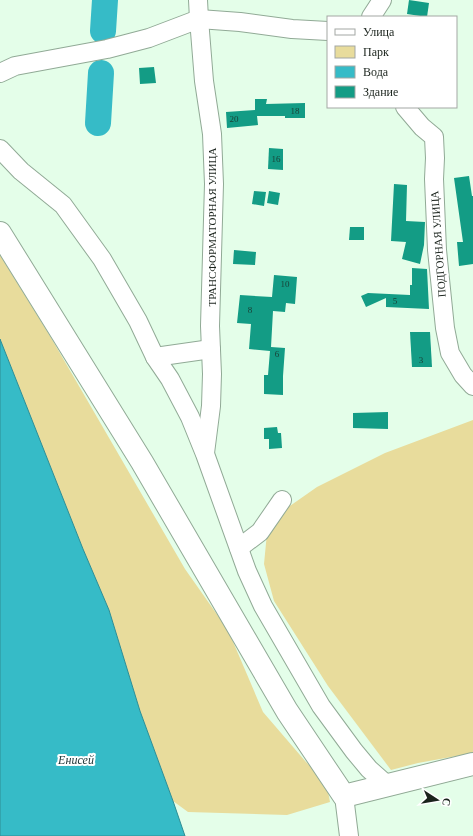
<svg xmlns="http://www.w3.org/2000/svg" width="473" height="836" viewBox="0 0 473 836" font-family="'Times New Roman',serif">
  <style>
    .green { fill: #e8dc9c }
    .water { fill: #36bbc7; stroke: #2e8d94 }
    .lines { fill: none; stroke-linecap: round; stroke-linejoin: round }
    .river { stroke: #36bbc7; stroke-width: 26 }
    .building { fill: #139c85 }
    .street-casing { stroke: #91aa96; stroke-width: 20 }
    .secondary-casing { stroke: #91aa96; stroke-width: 24 }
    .street { stroke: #fff; stroke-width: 18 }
    .secondary { stroke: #fff; stroke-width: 22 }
    .labels { text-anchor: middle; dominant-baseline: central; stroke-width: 4; stroke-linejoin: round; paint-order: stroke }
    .number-label { font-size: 9px; fill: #184136 }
    .street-label { font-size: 11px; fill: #1a231c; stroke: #fff }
    .water-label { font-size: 12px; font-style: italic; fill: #213739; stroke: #fff }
  </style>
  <rect width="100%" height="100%" fill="#e4fee9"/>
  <!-- green -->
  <g class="green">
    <polygon points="0,255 50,336 185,569 228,630 263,712 306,762 326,781 330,802 287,815 188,812 173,801 140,711 109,610 83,549 0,339"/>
    <polygon points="473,420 473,753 418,763 391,770 328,686 274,601 264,564 267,533 287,508 317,487 385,453"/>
  </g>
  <!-- water -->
  <polygon class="water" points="0,339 83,549 109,610 140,711 173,801 185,836 0,836"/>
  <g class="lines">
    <!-- river -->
    <g class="river">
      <polyline points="103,31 105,0"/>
      <polyline points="98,123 101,73"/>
    </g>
  </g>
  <!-- building -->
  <g class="building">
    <polygon points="409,0 429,3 427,17 407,14"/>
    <polygon points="154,67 156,83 140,84 139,68"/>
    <polygon points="255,99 267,99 266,104 305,103 305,118 285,118 285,116 257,116 258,125 227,128 226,112 255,110"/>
    <polygon points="269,148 283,149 283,170 268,169"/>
    <polygon points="469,176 472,196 473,196 473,264 459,266 457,242 463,242 454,178"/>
    <polygon points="394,184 407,185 406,221 425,222 424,245 420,264 402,259 406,242 391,241"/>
    <polygon points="254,191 266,192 264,206 252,204"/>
    <polygon points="269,191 280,193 278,205 267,203"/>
    <polygon points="350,227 364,227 364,240 349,240"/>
    <polygon points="234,250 256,252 255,265 233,264"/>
    <polygon points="412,268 427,269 429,309 386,307 386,298 366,307 361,296 368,293 410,295 410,285 412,285"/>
    <polygon points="274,275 297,277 295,304 286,303 285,312 273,311 271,347 285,348 283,376 283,395 264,394 264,375 268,375 270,351 249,349 251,324 237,323 240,295 272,297"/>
    <polygon points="410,332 430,332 432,367 412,367"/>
    <polygon points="388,412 388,429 353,428 353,413"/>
    <polygon points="277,427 278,433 281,433 282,448 269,449 269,439 264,439 264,428"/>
  </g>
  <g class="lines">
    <defs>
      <g id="street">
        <polyline points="198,0 199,19 204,81 212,134 214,184 210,326 212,374 211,406 205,453"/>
        <polyline points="371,17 382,0"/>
        <polyline points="0,73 15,66 107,49 149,38 199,19 240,22 292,29 328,31"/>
        <polyline points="405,107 422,127 434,137 435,158 434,179 437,250 445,328 450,353 463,375 473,386"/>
        <polyline points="0,149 21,171 63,205 102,259 138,321 155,357 170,379 190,417 205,454 247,571 263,606 321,706 354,751 369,769 387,785"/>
        <polyline points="155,357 211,349"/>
        <polyline points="239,548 260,532 282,500"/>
        <polyline points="344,796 349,836"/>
      </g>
      <polyline id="secondary" points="0,233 142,462 287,711 344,796 473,764"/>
    </defs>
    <!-- street casing -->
    <use href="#street" class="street-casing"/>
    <!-- secondary casing -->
    <use href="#secondary" class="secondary-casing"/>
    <!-- street -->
    <use href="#street" class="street"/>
    <!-- secondary -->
    <use href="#secondary" class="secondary"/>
  </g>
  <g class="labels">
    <!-- number labels -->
    <g class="number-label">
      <text x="295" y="111">18</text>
      <text x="234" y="119">20</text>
      <text x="276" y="159">16</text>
      <text x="285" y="284">10</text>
      <text x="395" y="301">5</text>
      <text x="250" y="310">8</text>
      <text x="277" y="354">6</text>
      <text x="421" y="360">3</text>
    </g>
    <!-- street labels -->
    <g class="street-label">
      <text transform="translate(212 227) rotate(-90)">ТРАНСФОРМАТОРНАЯ УЛИЦА</text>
      <text transform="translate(438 244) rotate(-94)">ПОДГОРНАЯ УЛИЦА</text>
    </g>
    <!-- water labels -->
    <g class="water-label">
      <text x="76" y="760">Енисей</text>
    </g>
  </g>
  <!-- legend -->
  <rect x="327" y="16" width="130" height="92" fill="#ffffff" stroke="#a3a7a4"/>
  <rect x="335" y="29" width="20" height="6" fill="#ffffff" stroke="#a3a7a4"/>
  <text x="363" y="36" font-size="12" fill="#1a231c">Улица</text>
  <rect x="335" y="46" width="20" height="12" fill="#e8dc9c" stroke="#a3a7a4"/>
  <text x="363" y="56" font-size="12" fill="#1a231c">Парк</text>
  <rect x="335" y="66" width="20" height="12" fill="#36bbc7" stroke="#a3a7a4"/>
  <text x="363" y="76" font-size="12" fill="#1a231c">Вода</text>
  <rect x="335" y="86" width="20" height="12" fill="#139c85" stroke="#a3a7a4"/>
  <text x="363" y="96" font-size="12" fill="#1a231c">Здание</text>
  <!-- north arrow -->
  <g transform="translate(437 800) rotate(102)" stroke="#ffffff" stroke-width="3" paint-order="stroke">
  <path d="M0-3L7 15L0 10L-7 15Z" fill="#1a231c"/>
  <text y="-6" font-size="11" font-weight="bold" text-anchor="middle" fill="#1a231c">С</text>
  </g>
</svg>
